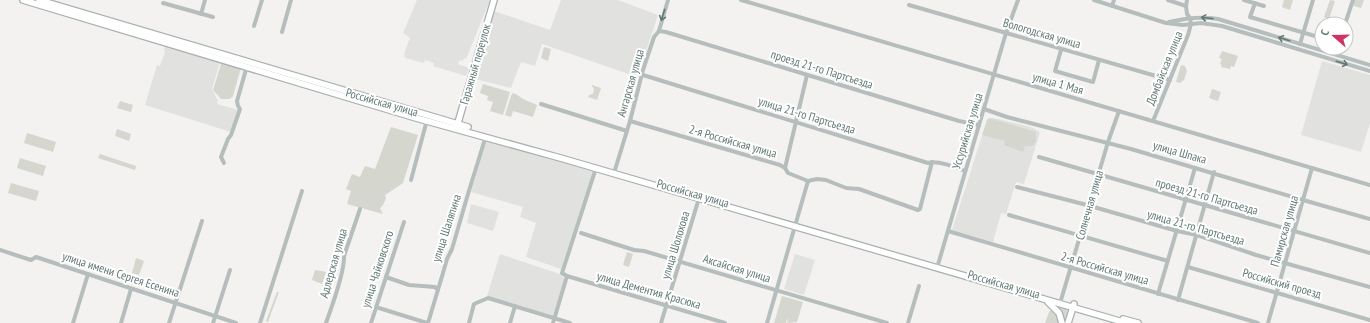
<svg xmlns="http://www.w3.org/2000/svg" width="1370" height="323" viewBox="0 0 1370 323" font-family="'PT Sans Narrow',sans-serif">
  <style>
    .built { fill: #e1e2e0 }
    .green { fill: #d5d6ce }
    .lines { fill: none; stroke-linecap: round; stroke-linejoin: round }
    .major-casing { stroke: #a9b1b0; stroke-width: 8 }
    .minor { stroke: #b6bebd; stroke-width: 4 }
    .major { stroke: #fff; stroke-width: 5.5 }
    .oneway { stroke: #627976 }
    .labels { text-anchor: middle; dominant-baseline: central; stroke-width: 4; stroke-linejoin: round; paint-order: stroke }
    .street-label { font-size: 12px; fill: #627976; stroke: #fff }
  </style>
  <rect width="100%" height="100%" fill="#f3f2f0"/>
  <!-- built -->
  <g class="built">
    <polygon points="417,0 490,0 466,59 464,58 463,61 460,60 458,64 469,68 466,76 433,66 434,63 425,60 424,63 405,58 404,54 410,38 403,33"/>
    <polygon points="561,0 618,0 658,15 640,69 640,78 542,44 535,66 521,62 511,88 475,79 494,11 550,30"/>
    <polygon points="166,43 221,59 212,89 218,101 217,104 238,110 231,132 145,105 157,65 160,66 165,52 164,49"/>
    <polygon points="1322,61 1370,75 1370,123 1361,152 1301,135"/>
    <polygon points="989,118 998,119 1031,127 1040,132 1024,184 1016,182 1006,214 1001,213 993,242 952,230 987,120"/>
    <polygon points="487,138 594,169 561,269 526,257 536,223 520,217 523,207 471,192"/>
    <polygon points="471,204 499,212 493,231 467,223"/>
    <polygon points="500,254 563,275 564,280 553,316 487,296"/>
    <polygon points="795,254 815,260 804,295 784,289"/>
  </g>
  <!-- green -->
  <g class="green">
    <polygon points="1284,0 1293,0 1290,10 1282,7"/>
    <polygon points="1330,0 1335,1 1329,19 1324,17"/>
    <polygon points="1354,0 1364,0 1361,8 1354,6 1353,3"/>
    <polygon points="544,47 551,49 548,61 541,58"/>
    <polygon points="1222,51 1238,56 1234,67 1231,66 1230,69 1221,67 1222,65 1220,64 1222,59 1219,58"/>
    <polygon points="222,61 241,68 233,96 230,99 221,99 213,90"/>
    <polygon points="1181,65 1185,66 1187,71 1184,80 1180,83 1176,82"/>
    <polygon points="483,84 510,92 503,115 490,111 493,102 487,100 488,96 480,93"/>
    <polygon points="592,85 601,88 597,100 588,97 589,95 593,94 594,89 592,86"/>
    <polygon points="1212,89 1221,92 1218,101 1209,98"/>
    <polygon points="512,93 516,94 523,99 537,105 533,117 513,111 511,117 505,115"/>
    <polygon points="120,101 133,105 131,112 117,108"/>
    <polygon points="990,118 1036,132 1036,142 1032,146 1025,146 1023,152 1004,145 1005,141 982,135 987,120"/>
    <polygon points="391,127 418,135 403,183 385,195 386,198 383,205 380,208 383,214 347,204 351,191 346,189 352,174 360,177 365,166 375,169"/>
    <polygon points="117,129 131,134 129,141 115,136"/>
    <polygon points="27,133 56,142 53,152 24,143"/>
    <polygon points="100,154 136,166 135,170 98,158"/>
    <polygon points="20,158 46,166 43,176 17,168"/>
    <polygon points="11,183 39,191 36,201 8,193"/>
    <polygon points="627,252 633,254 629,267 623,265"/>
    <polygon points="136,258 144,261 139,275 132,273"/>
    <polygon points="315,270 326,272 322,284 312,280"/>
    <polygon points="277,292 279,292 268,322 266,321"/>
    <polygon points="782,296 803,302 797,322 787,323 788,320 787,319 786,323 774,323"/>
    <polygon points="1055,304 1065,307 1068,312 1064,322 1054,305"/>
    <polygon points="1053,309 1058,315 1059,323 1045,323 1049,312"/>
  </g>
  <g class="lines">
    <defs>
      <g id="major">
        <polyline points="23,0 416,118 564,159 1126,323"/>
        <polyline points="39,0 468,127"/>
        <polyline points="457,126 494,0"/>
        <polyline points="1048,302 1059,313 1062,323"/>
        <polyline points="1123,319 1138,323"/>
        <polyline points="1068,323 1074,304"/>
      </g>
    </defs>
    <!-- major casing -->
    <use href="#major" class="major-casing"/>
    <!-- minor -->
    <g class="minor">
      <polyline points="741,0 1370,185"/>
      <polyline points="1094,0 1166,23 1183,25 1201,23 1222,26 1370,71"/>
      <polyline points="1168,0 1186,6"/>
      <polyline points="1244,0 1264,6"/>
      <polyline points="163,3 213,17"/>
      <polyline points="1255,3 1250,17 1322,38"/>
      <polyline points="909,5 1170,80"/>
      <polyline points="1112,6 1114,0"/>
      <polyline points="201,14 205,0"/>
      <path d="M 1169,22 C 1186,18 1201,16 1218,19 L 1370,65"/>
      <polyline points="1345,24 1353,0"/>
      <polyline points="254,26 262,0"/>
      <polyline points="659,31 666,32 959,121 979,125"/>
      <polyline points="282,32 291,0"/>
      <polyline points="1300,44 1313,0"/>
      <polyline points="1061,50 1055,71 1093,82 1099,60"/>
      <polyline points="1334,54 1337,48"/>
      <path d="M 643,75 L 928,163 C 937,160 956,167 965,171"/>
      <polyline points="541,104 627,131"/>
      <polyline points="984,109 1007,117 1131,149 1303,200 1370,219"/>
      <polyline points="630,121 780,165 785,168 788,173 808,181 817,179 826,180 846,188 859,189 918,210 920,209 932,162"/>
      <polyline points="1153,121 1188,35 1191,24 1190,18 1187,14 1186,6 1187,0"/>
      <polyline points="1039,157 1370,253"/>
      <polyline points="224,163 221,157 228,139 231,135 240,109 238,106 237,101 247,66"/>
      <polyline points="596,168 562,273 567,276 725,323"/>
      <polyline points="785,168 807,75"/>
      <polyline points="614,173 630,121 643,70 654,37 659,31 668,0"/>
      <polyline points="411,180 427,120"/>
      <polyline points="1017,187 1087,205 1177,231 1197,235 1256,255 1370,287"/>
      <polyline points="1009,215 1168,261"/>
      <polyline points="948,231 1258,323"/>
      <polyline points="581,233 634,250 644,251 887,323"/>
      <polyline points="0,250 31,260 36,257 236,323"/>
      <polyline points="1188,267 1370,320"/>
      <polyline points="937,268 1006,33 1018,0"/>
      <polyline points="386,277 409,285 435,287 438,290"/>
      <polyline points="1158,294 1195,168"/>
      <polyline points="1061,300 1108,142 1119,111"/>
      <polyline points="1178,300 1214,172"/>
      <polyline points="379,308 427,323"/>
      <polyline points="73,323 88,274"/>
      <polyline points="121,323 131,289"/>
      <polyline points="169,323 202,221"/>
      <polyline points="213,323 230,270"/>
      <polyline points="260,323 302,191"/>
      <path d="M 326,323 C 332,306 345,272 344,256 L 360,209"/>
      <polyline points="371,323 404,222"/>
      <polyline points="428,323 443,273 447,259 452,249 468,194 485,139"/>
      <polyline points="469,323 474,304 488,298 570,323"/>
      <polyline points="510,323 515,306"/>
      <polyline points="553,323 567,276"/>
      <polyline points="661,323 700,195"/>
      <polyline points="767,323 808,181"/>
      <polyline points="908,323 919,286"/>
      <polyline points="1268,323 1312,168"/>
    </g>
    <!-- major -->
    <use href="#major" class="major"/>
  </g>
  <!-- one-way arrows -->
  <defs><path id="oneway-shaft" d="M-6 0H5M1.5-3L5.5 0L1.5 3" fill="none" stroke-width="1.6" stroke-linecap="round" stroke-linejoin="round"/></defs>
  <g class="oneway">
    <use href="#oneway-shaft" transform="translate(663 15) rotate(107)"/>
    <use href="#oneway-shaft" transform="translate(1207 18) rotate(-174)"/>
    <use href="#oneway-shaft" transform="translate(1284 39) rotate(-163)"/>
    <use href="#oneway-shaft" transform="translate(1342 63) rotate(17)"/>
  </g>
  <g class="labels">
    <!-- street labels -->
    <g class="street-label">
      <text transform="translate(1042 33) rotate(16)">Вологодская улица</text>
      <text transform="translate(475 64) rotate(-74)">Гаражный переулок</text>
      <text transform="translate(1164 68) rotate(-68)">Домбайская улица</text>
      <text transform="translate(822 69) rotate(17)">проезд 21-го Партсъезда</text>
      <text transform="translate(630 83) rotate(-74)">Ангарская улица</text>
      <text transform="translate(1058 83) rotate(16)">улица 1 Мая</text>
      <text transform="translate(382 102) rotate(16)">Российская улица</text>
      <text transform="translate(807 115) rotate(17)">улица 21-го Партсъезда</text>
      <text transform="translate(967 131) rotate(-73)">Уссурийская улица</text>
      <text transform="translate(733 141) rotate(16)">2-я Российская улица</text>
      <text transform="translate(1180 152) rotate(16)">улица Шпака</text>
      <text transform="translate(693 193) rotate(16)">Российская улица</text>
      <text transform="translate(1207 196) rotate(16)">проезд 21-го Партсъезда</text>
      <text transform="translate(1089 205) rotate(-74)">Солнечная улица</text>
      <text transform="translate(1196 227) rotate(16)">улица 21-го Партсъезда</text>
      <text transform="translate(446 228) rotate(-72)">улица Шаляпина</text>
      <text transform="translate(1284 231) rotate(-74)">Памирская улица</text>
      <text transform="translate(675 245) rotate(-73)">улица Шолохова</text>
      <text transform="translate(333 263) rotate(-74)">Адлерская улица</text>
      <text transform="translate(737 268) rotate(17)">Аксайская улица</text>
      <text transform="translate(1105 268) rotate(16)">2-я Российская улица</text>
      <text transform="translate(377 269) rotate(-72)">улица Чайковского</text>
      <text transform="translate(121 274) rotate(18)">улица имени Сергея Есенина</text>
      <text transform="translate(1282 283) rotate(16)">Российский проезд</text>
      <text transform="translate(1004 284) rotate(16)">Российская улица</text>
      <text transform="translate(649 290) rotate(16)">улица Дементия Красюка</text>
    </g>
  </g>
  <!-- north arrow -->
  <g transform="translate(1334 36) rotate(290)"><circle r="19" fill="#ffffff" stroke="#c0c9c8"/>
  <path d="M0-3L7 15L0 10L-7 15Z" fill="#cf3465"/>
  <text y="-6" font-size="11" font-weight="bold" text-anchor="middle" fill="#627976">С</text>
  </g>
</svg>
